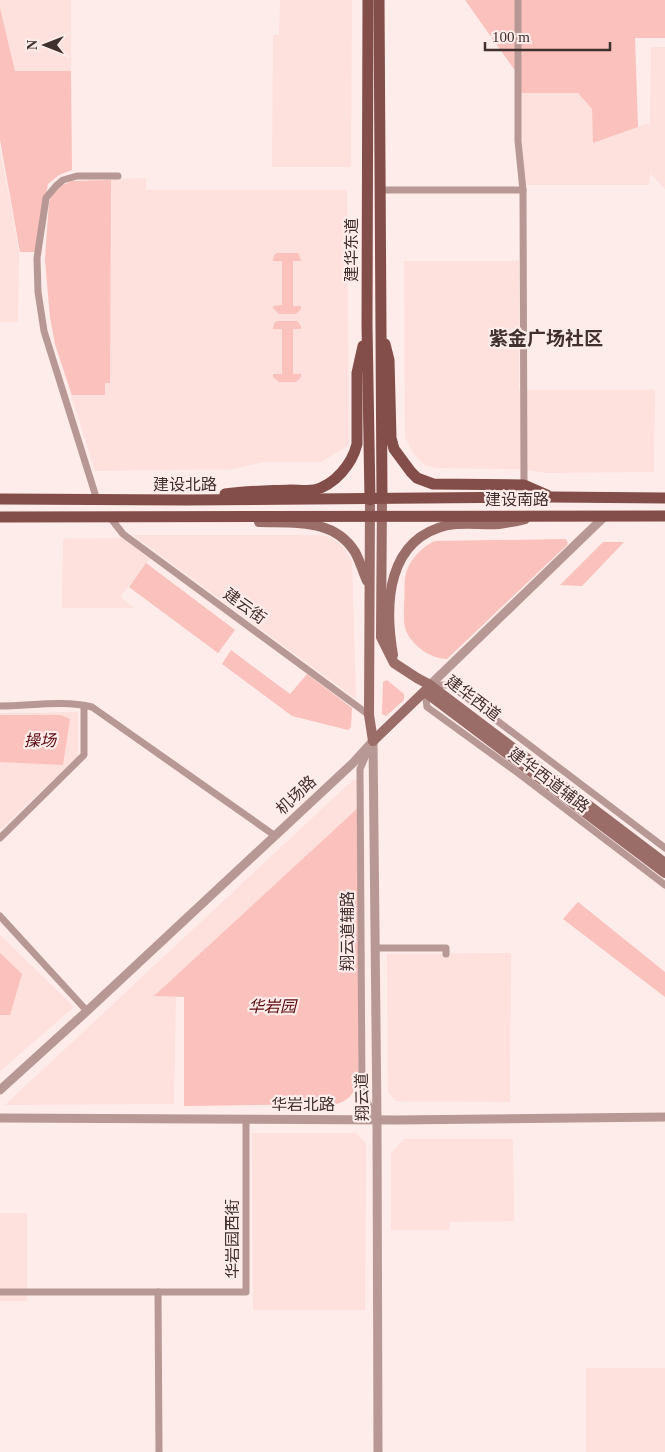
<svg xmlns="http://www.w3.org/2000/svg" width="665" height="1452" viewBox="0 0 665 1452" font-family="'Times New Roman','Noto Sans SC',serif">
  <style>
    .built { fill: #fee0dd }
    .green { fill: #fbc1bc }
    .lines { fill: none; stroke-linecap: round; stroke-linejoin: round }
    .minor { stroke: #b89894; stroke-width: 7 }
    .tertiary { stroke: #b89894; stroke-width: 9 }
    .secondary { stroke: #9a6d69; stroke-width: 10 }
    .primary { stroke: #834e4a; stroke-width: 11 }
    .labels { text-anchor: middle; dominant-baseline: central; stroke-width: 4.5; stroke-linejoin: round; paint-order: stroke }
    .street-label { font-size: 16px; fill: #40302e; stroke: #fdecea }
    .park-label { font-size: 16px; font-style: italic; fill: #5c070d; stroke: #fdecea }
    .quarter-label { font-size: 19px; font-weight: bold; fill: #40302e; stroke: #fdecea }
  </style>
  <rect width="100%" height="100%" fill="#fdecea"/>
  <!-- built -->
  <g class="built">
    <polygon points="0,0 71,0 71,71 15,71 0,8"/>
    <polygon points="280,0 352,0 351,167 272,167 273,35 279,35"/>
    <polygon points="651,47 665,47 665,189 650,173 649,185 518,185 520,93 578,93 592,109 594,143 649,123 650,132"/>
    <polygon points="0,149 19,251 18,322 0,322"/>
    <polygon points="146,178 146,190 347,190 349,445 321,462 264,462 233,469 95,471 55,344 50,317 45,259 49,202 72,181"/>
    <polygon points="404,261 519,261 519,390 655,390 654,472 546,473 518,469 438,468 425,465 413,453 405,437"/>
    <polygon points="133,535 321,535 332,538 344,548 352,562 356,699"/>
    <polygon points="125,538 152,556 120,597 134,608 62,608 63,539"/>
    <polygon points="78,712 78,756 0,830 0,713"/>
    <polygon points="354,779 360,783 359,807 155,996 176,997 174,1104 5,1105"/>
    <polygon points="0,935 74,1007 0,1071"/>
    <polygon points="511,953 510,1102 396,1101 388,1092 387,954"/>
    <polygon points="252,1133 356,1133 366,1144 365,1310 253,1310"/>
    <polygon points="404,1139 513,1139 514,1221 450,1222 449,1230 391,1230 391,1153"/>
    <rect x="0" y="1213" width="27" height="88"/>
    <rect x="586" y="1368" width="79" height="84"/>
  </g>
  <!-- green -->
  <g class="green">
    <polygon points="465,0 665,0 665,38 635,38 638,127 593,143 592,109 578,93 520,93 521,79"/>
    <polygon points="0,8 15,71 71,71 72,170 59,175 48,184 37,252 20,252 0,140"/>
    <polygon points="111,180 110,383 105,383 105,395 72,395 55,344 50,317 45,259 49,202 56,188 72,181"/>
    <polygon points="277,253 297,253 299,254 301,261 293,261 293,306 301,306 301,309 296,314 279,314 273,308 273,306 282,305 282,261 273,261 274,255"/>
    <polygon points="277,321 297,321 301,326 301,329 293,329 293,374 301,374 301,377 296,382 279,382 273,377 273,374 282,374 282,329 273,329 274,323"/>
    <path d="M 566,539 L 568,544 L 447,659 C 432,659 414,647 407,633 C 403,625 404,614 404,606 C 405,597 404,587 405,579 C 407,562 421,547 435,541 Z"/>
    <polygon points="603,542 624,542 582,586 560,585"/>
    <polygon points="146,563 235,630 218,653 129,587"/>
    <polygon points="231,650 290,694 307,674 352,708 351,727 348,730 292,716 222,664"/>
    <polygon points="387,680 404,694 404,700 386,716 382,714 383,682"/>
    <polygon points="0,715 61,715 70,719 63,765 0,762"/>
    <path d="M 359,807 L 358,1075 C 356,1090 352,1099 337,1104 L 184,1106 L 184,997 L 154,996 Z"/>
    <polygon points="578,902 665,972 665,997 563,919"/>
    <polygon points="0,953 22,974 10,1015 0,1015"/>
  </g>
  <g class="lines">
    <!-- minor -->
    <g class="minor">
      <polyline points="518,0 518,141 523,190 524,485"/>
      <polyline points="381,190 523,190"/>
      <polyline points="97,500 44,331 38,292 37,258 46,198 56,186 63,180 77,176 118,176"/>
      <polyline points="109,516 123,534 369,715"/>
      <polyline points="431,685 450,685 665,848"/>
      <polyline points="425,692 427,707 518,773 665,885"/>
      <path d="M 0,706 C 31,706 63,700 92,707 L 274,835"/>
      <polyline points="370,746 360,769 362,1093 377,1119"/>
      <polyline points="0,838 84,755 84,706"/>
      <polyline points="0,916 87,1011"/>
      <polyline points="375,948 446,948 446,954"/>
      <polyline points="0,1292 158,1292"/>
      <polyline points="159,1452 158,1292 246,1292 246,1119"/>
    </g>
    <!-- tertiary -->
    <g class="tertiary">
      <polyline points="430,685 605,516"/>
      <polyline points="373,741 377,1120 378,1452"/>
      <polyline points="0,1090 87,1011 353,763 373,741"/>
      <polyline points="0,1118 398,1120 665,1117"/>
    </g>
    <!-- secondary -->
    <g class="secondary">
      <polyline points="382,498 381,637 394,663 417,678 430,685 665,863"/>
      <polyline points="370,500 369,715 373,741"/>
      <path d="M 259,522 C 294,523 334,518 355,552 C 360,561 363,572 367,581"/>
      <path d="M 393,655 C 384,603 387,539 448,525 C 464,522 482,525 499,524 C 507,523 516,521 525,519"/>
      <polyline points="425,692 665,873"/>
      <polyline points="373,741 428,688"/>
    </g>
    <!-- primary -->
    <g class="primary">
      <polyline points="368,0 367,325 370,500"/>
      <polyline points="379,0 382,498"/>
      <polyline points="385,344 389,360 391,438 394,449 411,472 417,478 433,484 524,485 547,495"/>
      <path d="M 225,494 C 246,491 268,491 290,490 C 298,490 307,491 314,490 C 335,485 352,464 357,444 L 357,373 L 363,346"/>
      <polyline points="0,499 186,500 551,497 665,498"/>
      <polyline points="0,517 665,516"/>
    </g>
  </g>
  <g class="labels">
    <!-- street labels -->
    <g class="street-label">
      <text transform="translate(351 250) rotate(-90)">建华东道</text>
      <text x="185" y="484">建设北路</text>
      <text x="517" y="499">建设南路</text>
      <text transform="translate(245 606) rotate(36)">建云街</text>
      <text transform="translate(473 698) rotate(37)">建华西道</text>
      <text transform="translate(549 780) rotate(37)">建华西道辅路</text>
      <text transform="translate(296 795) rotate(-43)">机场路</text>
      <text transform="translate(347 931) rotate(-90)">翔云道辅路</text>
      <text transform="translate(362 1097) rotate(-91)">翔云道</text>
      <text x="303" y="1104">华岩北路</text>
      <text transform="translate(232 1239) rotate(-90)">华岩园西街</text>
    </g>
    <!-- park labels -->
    <g class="park-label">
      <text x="40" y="740">操场</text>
      <text x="272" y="1006">华岩园</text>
    </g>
    <!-- quarter labels -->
    <g class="quarter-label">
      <text x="546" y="338">紫金广场社区</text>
    </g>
  </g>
  <!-- north arrow -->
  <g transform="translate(45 45) rotate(270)" stroke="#fdecea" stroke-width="4" paint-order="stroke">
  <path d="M0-4L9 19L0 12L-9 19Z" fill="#40302e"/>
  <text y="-8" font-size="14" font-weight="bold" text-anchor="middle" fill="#40302e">N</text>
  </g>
  <!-- scale -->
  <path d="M485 42v8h125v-8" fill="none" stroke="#40302e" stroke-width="2.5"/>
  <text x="492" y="42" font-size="15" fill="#40302e" stroke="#fdecea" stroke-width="4" paint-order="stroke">100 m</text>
</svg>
